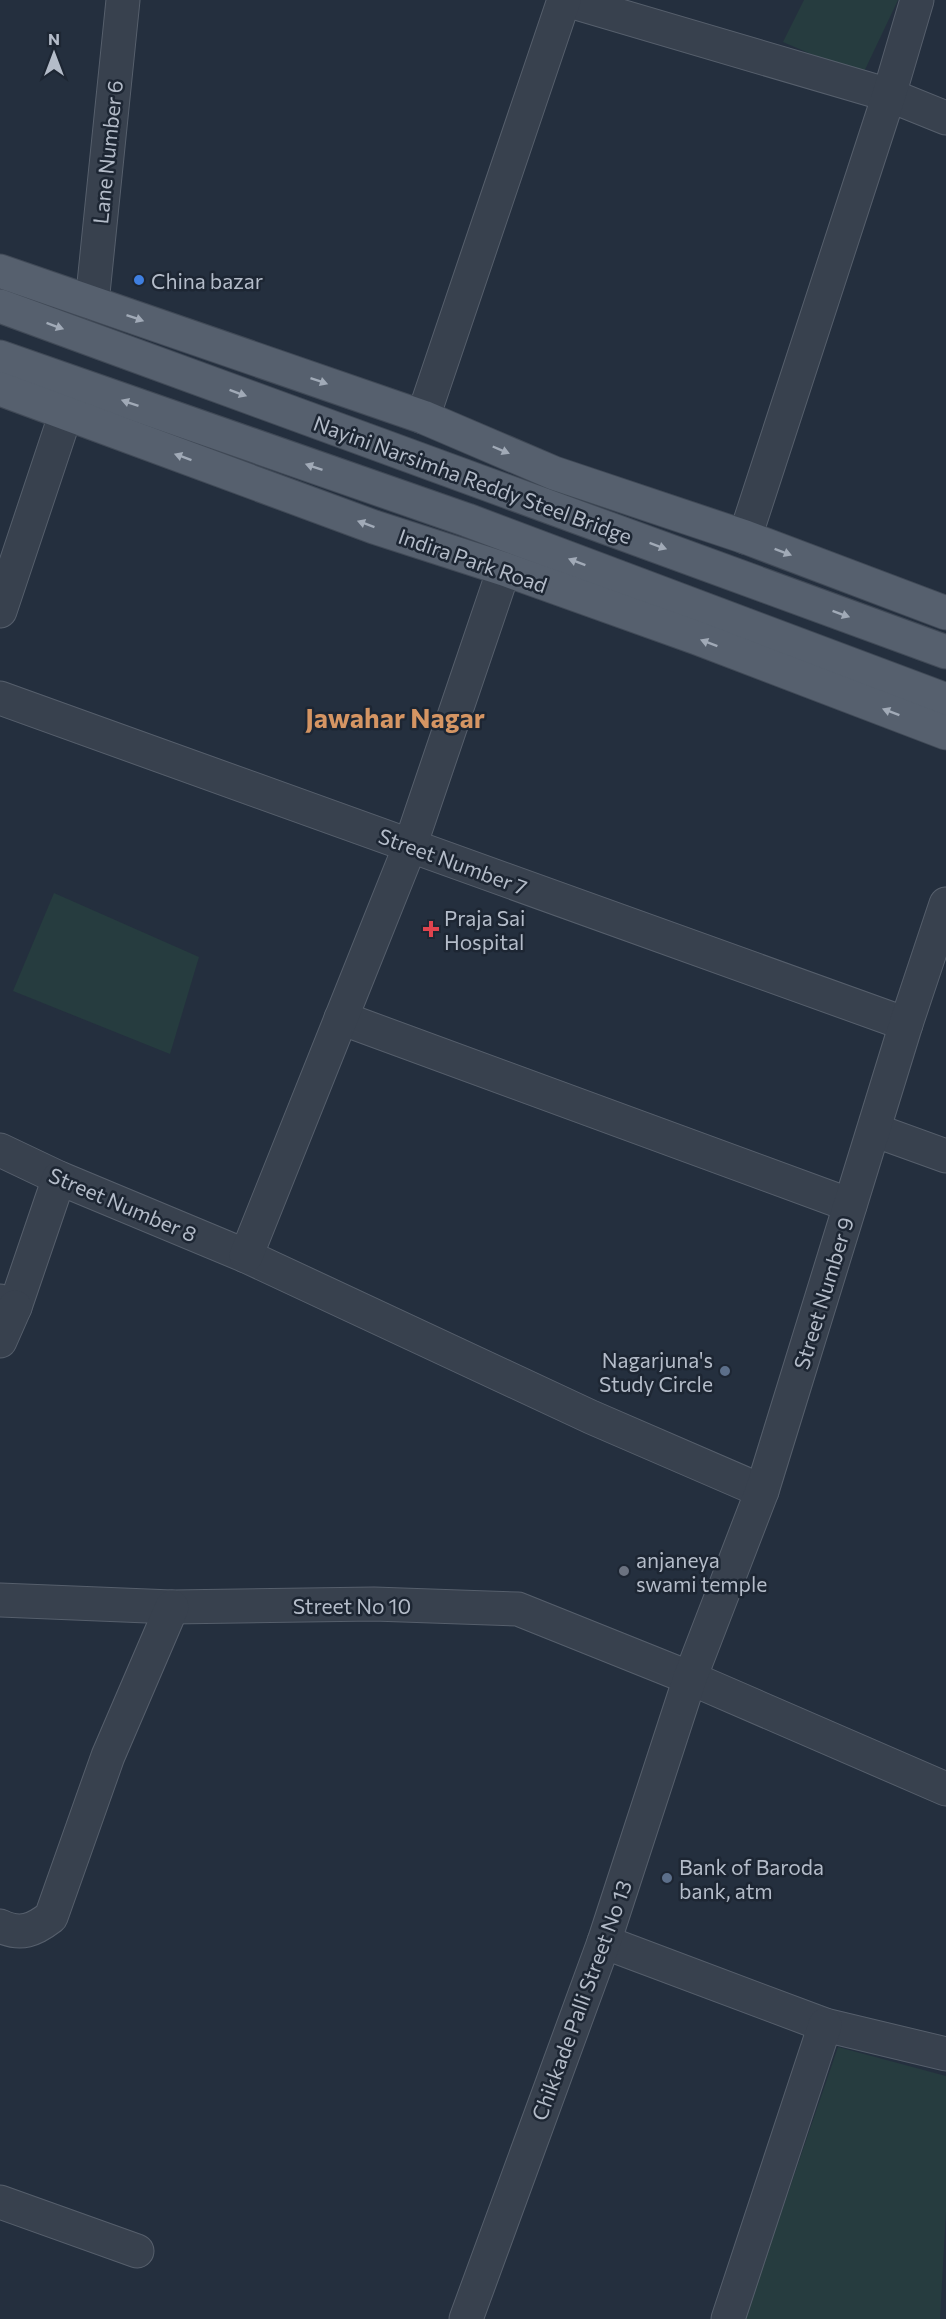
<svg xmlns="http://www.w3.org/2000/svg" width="946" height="2319" viewBox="0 0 946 2319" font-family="Commissioner,sans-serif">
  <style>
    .green { fill: #263c3f }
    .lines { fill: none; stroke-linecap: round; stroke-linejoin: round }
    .minor-casing { stroke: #565f6c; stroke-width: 35 }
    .major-casing { stroke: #414a57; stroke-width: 35 }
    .minor { stroke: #38414e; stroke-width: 33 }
    .major { stroke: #56606e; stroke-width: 33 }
    .oneway { fill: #a1aab7 }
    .shop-dot { fill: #3f7fe0; stroke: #1d2633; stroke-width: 2 }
    .health-dot { fill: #e0444e; stroke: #1d2633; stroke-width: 2 }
    .service-dot { fill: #5c6f8a; stroke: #1d2633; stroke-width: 2 }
    .worship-dot { fill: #6b7280; stroke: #1d2633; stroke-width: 2 }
    .labels { text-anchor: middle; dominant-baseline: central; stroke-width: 5; stroke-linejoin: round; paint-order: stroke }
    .street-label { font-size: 21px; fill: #b4bcc9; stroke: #1d2633 }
    .poi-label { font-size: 21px; fill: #b4bcc9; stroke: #1d2633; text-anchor: start }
    .district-label { font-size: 27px; font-weight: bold; fill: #d59563; stroke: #1d2633 }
  </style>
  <rect width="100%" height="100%" fill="#242f3e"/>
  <!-- green -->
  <g class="green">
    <polygon points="804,0 898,0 862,76 783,42"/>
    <polygon points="54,893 199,957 170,1054 13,991"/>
    <polygon points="838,2047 946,2076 946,2212 940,2319 745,2319"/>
  </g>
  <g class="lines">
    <defs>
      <g id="minor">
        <polyline points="566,0 889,95 946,118"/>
        <polyline points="92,303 123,0"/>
        <polyline points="423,417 564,0"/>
        <polyline points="745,537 889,95 917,0"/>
        <polyline points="0,611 66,413"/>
        <polyline points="0,698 906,1024"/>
        <polyline points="341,1018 850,1205"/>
        <polyline points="874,1130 946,1156"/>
        <polyline points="0,1150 59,1178 246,1256 591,1417 762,1491"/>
        <polyline points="246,1256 410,846 504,569"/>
        <polyline points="0,1301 15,1307 59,1178"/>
        <polyline points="0,1341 15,1307"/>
        <polyline points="0,1600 172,1607 374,1604 518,1609 690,1678 946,1789"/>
        <path d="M 0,1926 C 21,1936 34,1930 51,1917 L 108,1756 L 172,1607"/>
        <polyline points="604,1942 825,2025 946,2054"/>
        <polyline points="0,2202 137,2251"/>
        <polyline points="466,2319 604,1942 690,1678 762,1491 906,1024 946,904"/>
        <polyline points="728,2319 825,2025"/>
      </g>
      <g id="major">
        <polyline points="0,271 423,417 554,473 745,537 946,613"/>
        <polyline points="0,306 946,652"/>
        <polyline points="0,357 467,520 946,700"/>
        <polyline points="0,389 374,527 504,569 697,638 946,733"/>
      </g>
    </defs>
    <!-- minor casing -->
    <use href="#minor" class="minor-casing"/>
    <!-- major casing -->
    <use href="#major" class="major-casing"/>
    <!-- minor -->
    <use href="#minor" class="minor"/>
    <!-- major -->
    <use href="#major" class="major"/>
  </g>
  <!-- one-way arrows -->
  <defs><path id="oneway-solid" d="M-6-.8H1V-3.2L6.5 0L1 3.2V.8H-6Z" transform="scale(1.5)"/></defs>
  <g class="oneway">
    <use href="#oneway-solid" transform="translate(135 318) rotate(19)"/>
    <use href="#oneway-solid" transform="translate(55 326) rotate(20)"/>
    <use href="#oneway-solid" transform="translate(319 381) rotate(19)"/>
    <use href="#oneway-solid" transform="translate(238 393) rotate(20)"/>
    <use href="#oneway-solid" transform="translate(130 403) rotate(-161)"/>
    <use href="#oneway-solid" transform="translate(501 450) rotate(23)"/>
    <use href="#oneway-solid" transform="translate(183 457) rotate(-160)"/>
    <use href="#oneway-solid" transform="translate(314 467) rotate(-161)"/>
    <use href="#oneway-solid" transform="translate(366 524) rotate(-160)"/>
    <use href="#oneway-solid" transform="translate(658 546) rotate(20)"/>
    <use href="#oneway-solid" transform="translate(783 552) rotate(21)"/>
    <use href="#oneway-solid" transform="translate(577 562) rotate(-159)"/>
    <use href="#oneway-solid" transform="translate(841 614) rotate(20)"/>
    <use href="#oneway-solid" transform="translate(709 643) rotate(-159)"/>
    <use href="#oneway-solid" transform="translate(891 712) rotate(-159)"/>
  </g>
  <!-- markers -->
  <circle class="shop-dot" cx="139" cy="280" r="6"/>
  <path class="health-dot" d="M428 920h6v6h6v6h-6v6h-6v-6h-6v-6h6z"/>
  <g class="service-dot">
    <circle cx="725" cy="1371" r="6"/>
    <circle cx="667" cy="1878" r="6"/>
  </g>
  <circle class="worship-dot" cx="624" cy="1571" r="6"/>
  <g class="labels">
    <!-- street labels -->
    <g class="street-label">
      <text transform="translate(107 152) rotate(-84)">Lane Number 6</text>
      <text transform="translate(473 479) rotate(20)">Nayini Narsimha Reddy Steel Bridge</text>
      <text transform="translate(473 560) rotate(19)">Indira Park Road</text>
      <text transform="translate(453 861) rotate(20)">Street Number 7</text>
      <text transform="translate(123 1204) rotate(23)">Street Number 8</text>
      <text transform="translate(823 1293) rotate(-73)">Street Number 9</text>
      <text x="352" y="1605">Street No 10</text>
      <text transform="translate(581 2000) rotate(-70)">Chikkade Palli Street No 13</text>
    </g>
    <!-- poi labels -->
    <g class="poi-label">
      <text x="151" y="280">China bazar</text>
      <text x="444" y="917">Praja Sai<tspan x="444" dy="24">Hospital</tspan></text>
      <text x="713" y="1359" text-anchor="end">Nagarjuna's<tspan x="713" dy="24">Study Circle</tspan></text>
      <text x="636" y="1559">anjaneya<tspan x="636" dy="24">swami temple</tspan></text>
      <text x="679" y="1866">Bank of Baroda<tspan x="679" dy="24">bank, atm</tspan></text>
    </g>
    <!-- district labels -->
    <g class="district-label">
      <text x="395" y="717">Jawahar Nagar</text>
    </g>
  </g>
  <!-- north arrow -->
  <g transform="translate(54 54)" stroke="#1d2633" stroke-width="4.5" paint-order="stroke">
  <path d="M0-4.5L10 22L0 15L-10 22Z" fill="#b4bcc9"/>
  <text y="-9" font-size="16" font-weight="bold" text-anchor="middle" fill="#b4bcc9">N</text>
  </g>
</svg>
